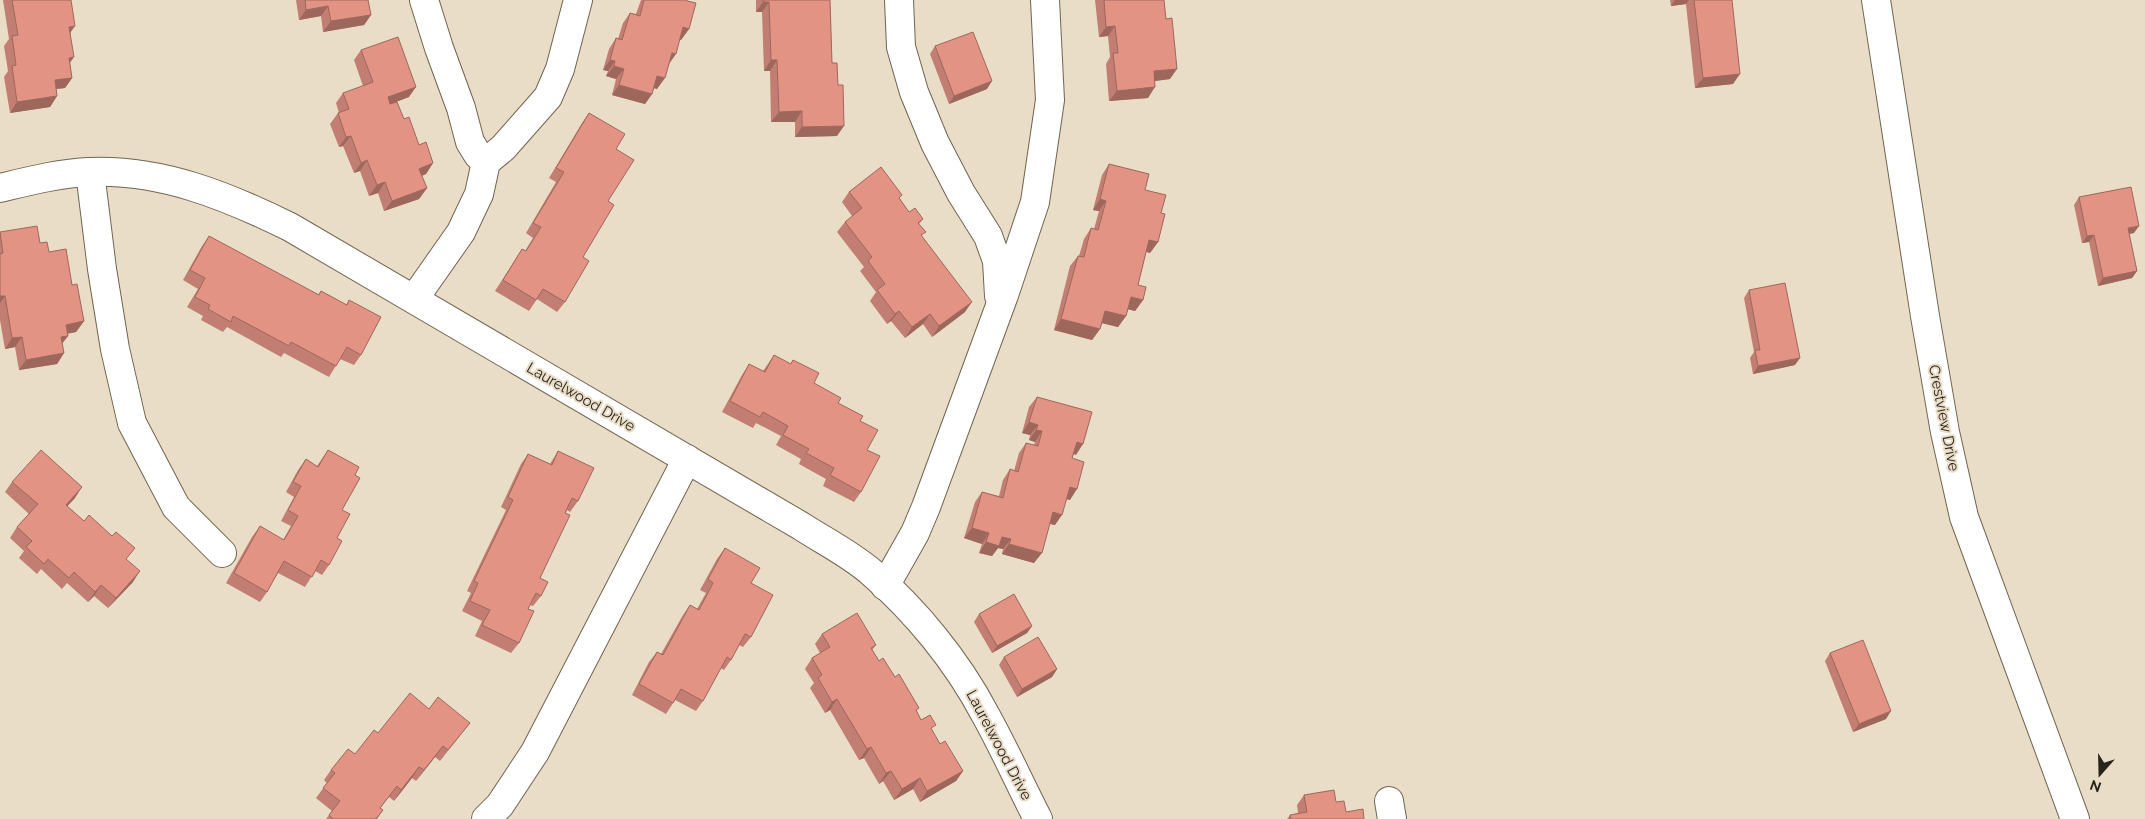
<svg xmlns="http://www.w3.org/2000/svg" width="2145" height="819" viewBox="0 0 2145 819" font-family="Raleway,sans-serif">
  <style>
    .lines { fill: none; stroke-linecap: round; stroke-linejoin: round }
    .minor-casing { stroke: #706451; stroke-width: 30 }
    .minor { stroke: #fff; stroke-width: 28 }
    .wall { fill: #c27e72 }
    .shaded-wall { fill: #9e675c }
    .building { fill: #e29384; stroke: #9e675c }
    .labels { text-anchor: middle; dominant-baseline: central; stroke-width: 4; stroke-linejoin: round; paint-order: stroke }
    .street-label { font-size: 15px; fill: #28231b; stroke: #eaddc7 }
  </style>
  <rect width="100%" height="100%" fill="#eaddc7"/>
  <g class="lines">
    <defs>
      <g id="minor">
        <polyline points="424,0 439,48 461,108 470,142 478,155 486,162"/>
        <polyline points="899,0 901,47 914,92 935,143 961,193 988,236 997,261 999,296"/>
        <polyline points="1876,0 1925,316 1945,432 1964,517 2075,819"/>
        <polyline points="90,172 102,269 115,349 132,423 176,507 222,553"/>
        <path d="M 0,188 C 29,181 60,173 90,172 C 161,169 227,196 290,227 L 801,526 C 824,541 850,554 871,572 C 916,611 957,661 985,714 C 1004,748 1020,784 1038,819"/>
        <polyline points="414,299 461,232 479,194 486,162 503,148 548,97 560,69 578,0"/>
        <polyline points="885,586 915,533 926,507 1004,295 1035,202 1050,100 1045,0"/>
        <polyline points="1389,801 1392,819"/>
        <polyline points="486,819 500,805 535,752 687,459"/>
      </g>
    </defs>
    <!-- minor casing -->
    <use href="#minor" class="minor-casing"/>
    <!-- minor -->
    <use href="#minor" class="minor"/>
  </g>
  <!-- wall -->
  <g class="wall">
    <polygon points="3,0 71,0 70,63 72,78 65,88 56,89 57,96 50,107 10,113 4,77 8,71 4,46 9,39"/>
    <polygon points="296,0 368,0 371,15 364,25 323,32 321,16 299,20"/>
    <polygon points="641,0 687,0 689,29 681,40 680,39 657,89 654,88 652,94 645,104 612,95 616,79 606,76 608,71 603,70 609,49 616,38 618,39 623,23 630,13 636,14"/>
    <polygon points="756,0 830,0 832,63 837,136 795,137 795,122 771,122 770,71 764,71 762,12 756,12"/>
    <polygon points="1095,0 1164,0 1170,79 1155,81 1148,98 1109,101 1106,64 1110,57 1108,36 1099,37"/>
    <polygon points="1670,0 1732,0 1733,84 1695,88 1686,4 1671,6"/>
    <polygon points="935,46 987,89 949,104 930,54"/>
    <polygon points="361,50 409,97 390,104 404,119 419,145 433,163 426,174 422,176 427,188 419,199 384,211 378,193 369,196 360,171 354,173 343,146 339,147 330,124 338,113 339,113 336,103 343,93 363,86 354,60"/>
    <polygon points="589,113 616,149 608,201 583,257 565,302 557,312 537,299 529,311 495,291 522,249 525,251 533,238 526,233 556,182 549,178 582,123"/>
    <polygon points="1109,164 1145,190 1161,213 1158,242 1150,253 1146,252 1138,285 1143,300 1135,311 1128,309 1126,316 1118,327 1102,323 1100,329 1092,340 1054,330 1070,266 1078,256 1079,256 1084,239 1091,228 1094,229 1099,211 1093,210 1102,175"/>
    <polygon points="849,192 900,199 909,212 923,219 919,224 922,237 965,312 932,337 923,324 905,338 891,321 887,324 870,301 876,292 860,271 864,267 837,232 845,222 852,216 842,202"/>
    <polygon points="2079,197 2134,233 2129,234 2137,271 2132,278 2098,286 2089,242 2082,243 2074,205"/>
    <polygon points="0,232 40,243 49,252 72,285 84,321 76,332 67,334 68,336 62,344 64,353 57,364 19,370 15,347 5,349 0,320"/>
    <polygon points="209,236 318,295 321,291 346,305 349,300 361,355 354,365 340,359 329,377 284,353 281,357 227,327 223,332 201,320 203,316 187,307 198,289 183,280 202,246"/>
    <polygon points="1749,290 1795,365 1753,374 1750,358 1754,352 1744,298"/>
    <polygon points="774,355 790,364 793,360 814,383 860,421 867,450 861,492 854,502 823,486 826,479 799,464 801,459 776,445 781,436 756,423 753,428 722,412 742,375 749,364 763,371"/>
    <polygon points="1037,397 1076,455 1074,454 1072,458 1070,500 1067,499 1055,525 1050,524 1034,563 1002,554 1003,549 998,548 992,556 979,553 982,544 964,538 975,502 982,492 999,496 1003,480 1010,469 1014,471 1019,453 1026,443 1034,445 1035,442 1029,440 1030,435 1022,433 1029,407"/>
    <polygon points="328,450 355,475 342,510 337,538 329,565 322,575 315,571 305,587 278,573 267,592 260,602 226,583 252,537 260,526 283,540 291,526 281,521 294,497 286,492 298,470 306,459 317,466"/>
    <polygon points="558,451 578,501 570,512 567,510 540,578 541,596 533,606 530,605 528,609 519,643 511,653 475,636 482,621 462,611 471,593 467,591 506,510 501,507 521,464 528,454 550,464"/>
    <polygon points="12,482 75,498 67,506 127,560 133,582 108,608 94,596 88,602 67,583 62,589 41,569 37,574 19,558 24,551 10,538 17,527 29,514 5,492"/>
    <polygon points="725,548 751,583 751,637 743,647 739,645 731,660 724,670 721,668 703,701 696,711 675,700 666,714 632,695 649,662 657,652 661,654 683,615 690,605 697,609 706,593 700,590 717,559"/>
    <polygon points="979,614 1032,626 1027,633 992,653 974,622"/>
    <polygon points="822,634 876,645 872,650 879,661 917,712 921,720 932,731 940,744 963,771 956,781 920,802 913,789 894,800 883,781 879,784 864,758 859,760 830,710 825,713 810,688 814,683 805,669 812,658 820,653 815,644"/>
    <polygon points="1830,653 1886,719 1853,732 1825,661"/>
    <polygon points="1004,657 1057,669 1052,677 1017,697 999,665"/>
    <polygon points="429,709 470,723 440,761 435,757 416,781 412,778 394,801 389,797 380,808 383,810 377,819 326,819 332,811 316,798 327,783 324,780 331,770 355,754 378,733"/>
    <polygon points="1304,795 1336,802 1346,812 1364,819 1287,819 1290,815 1298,813 1297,805"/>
  </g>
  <!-- shaded-wall -->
  <g class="shaded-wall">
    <polygon points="1675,0 1689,0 1686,4 1671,6"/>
    <polygon points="763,2 769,2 762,12 756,12"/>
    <polygon points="328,6 321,16 299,20 306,10"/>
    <polygon points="371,15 364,25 323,32 331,21"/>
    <polygon points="75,26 68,36 69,27"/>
    <polygon points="1115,26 1108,36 1099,37 1106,27"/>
    <polygon points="683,27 689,29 681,40 676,38"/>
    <polygon points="672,53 676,54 669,64"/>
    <polygon points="74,57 67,67 69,58"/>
    <polygon points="610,60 615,61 608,71 603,70"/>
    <polygon points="771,60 777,60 770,71 764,71"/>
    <polygon points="614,66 624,69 616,79 606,76"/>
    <polygon points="1177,69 1170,79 1147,82 1154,71"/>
    <polygon points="1740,74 1733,84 1695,88 1703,78"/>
    <polygon points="657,76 665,78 657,89 650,87"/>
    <polygon points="72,78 65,88 47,90 55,80"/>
    <polygon points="992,81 987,89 949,104 954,96"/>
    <polygon points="619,85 652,94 645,104 612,95"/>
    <polygon points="416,87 409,97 380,108 388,97"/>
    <polygon points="1155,87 1148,98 1109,101 1117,91"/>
    <polygon points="57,96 50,107 10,113 17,102"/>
    <polygon points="802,111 795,122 771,122 779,112"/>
    <polygon points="844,126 837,136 795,137 802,127"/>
    <polygon points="351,136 343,146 339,147 346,137"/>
    <polygon points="367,160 360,171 354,173 361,163"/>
    <polygon points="433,163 426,174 412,179 419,169"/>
    <polygon points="385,182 378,193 369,196 377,185"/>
    <polygon points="427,188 419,199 384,211 392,201"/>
    <polygon points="1100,199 1106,201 1099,211 1093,210"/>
    <polygon points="2139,226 2134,233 2123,235 2128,228"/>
    <polygon points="2094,235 2089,242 2082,243 2087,236"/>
    <polygon points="1149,240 1158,242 1150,253 1142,250"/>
    <polygon points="2137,271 2132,278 2098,286 2103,278"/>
    <polygon points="0,296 5,296 0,303"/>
    <polygon points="1131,297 1143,300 1135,311 1123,308"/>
    <polygon points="972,302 965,312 932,337 939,326"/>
    <polygon points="899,311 891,321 887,324 895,314"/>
    <polygon points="1105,311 1126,316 1118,327 1097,322"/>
    <polygon points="930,314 923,324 905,338 912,327"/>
    <polygon points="1061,319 1100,329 1092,340 1054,330"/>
    <polygon points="84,321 76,332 58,335 66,325"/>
    <polygon points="68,336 60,346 61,337"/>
    <polygon points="22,337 15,347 5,349 12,338"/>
    <polygon points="64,353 57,364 19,370 26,360"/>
    <polygon points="1800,358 1795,365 1753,374 1758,366"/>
    <polygon points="1029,422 1038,425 1030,435 1022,433"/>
    <polygon points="1036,430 1042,431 1035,442 1029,440"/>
    <polygon points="1077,442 1083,444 1076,455 1070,452"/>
    <polygon points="82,487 75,498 59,515 66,505"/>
    <polygon points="1070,487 1077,489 1070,500 1063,498"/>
    <polygon points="1053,512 1062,515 1055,525 1046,523"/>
    <polygon points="972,528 989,533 982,544 964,538"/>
    <polygon points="1002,537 1011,539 1003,549 998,548 992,556 979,553 986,542"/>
    <polygon points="1009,544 1042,553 1034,563 1002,554"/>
    <polygon points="140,571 133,582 108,608 116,598"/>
    <polygon points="101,585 94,596 88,602 95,592"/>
    <polygon points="1032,626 1027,633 992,653 997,646"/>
    <polygon points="1057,669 1052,677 1017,697 1022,689"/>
    <polygon points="837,699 830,710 825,713 832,702"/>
    <polygon points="1891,711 1886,719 1853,732 1859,724"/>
    <polygon points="443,746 435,757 416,781 424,770"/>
    <polygon points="871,747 864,758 859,760 867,749"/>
    <polygon points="419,767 412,778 394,801 401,790"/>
    <polygon points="891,771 883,781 879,784 886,773"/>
    <polygon points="963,771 956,781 920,802 927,791"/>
    <polygon points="920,778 913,789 894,800 902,789"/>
  </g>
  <!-- building -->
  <g class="building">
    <polygon points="12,0 71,0 75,26 69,27 74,57 69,58 72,78 55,80 57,96 17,102 12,66 16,65 12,36 18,35"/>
    <polygon points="305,0 368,0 371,15 331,21 328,6 306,10"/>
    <polygon points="644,0 687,0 687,1 696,3 689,29 683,27 676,54 672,53 665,78 657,76 652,94 619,85 624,69 614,66 615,61 610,60 616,38 622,40 630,13 640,16"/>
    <polygon points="763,0 830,0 832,63 837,63 838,85 843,85 844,126 802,127 802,111 779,112 777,60 771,60 769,2 763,2"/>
    <polygon points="1104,0 1164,0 1166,19 1172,18 1177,69 1154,71 1155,87 1117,91 1113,53 1118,53 1115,26 1106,27"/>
    <polygon points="1694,0 1732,0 1740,74 1703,78"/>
    <polygon points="973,32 992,81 954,96 935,46"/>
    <polygon points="398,37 416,87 388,97 390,104 397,102 404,119 409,117 419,145 426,142 433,163 419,169 427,188 392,201 385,182 377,185 367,160 361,163 351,136 346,137 338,113 349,109 343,93 373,82 361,50"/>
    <polygon points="589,113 625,134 616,149 634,160 608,201 614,205 583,257 589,261 565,302 543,289 536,300 503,280 522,249 526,251 541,227 533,223 564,172 556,168"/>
    <polygon points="1109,164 1149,174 1145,190 1166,195 1161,213 1165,214 1158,242 1149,240 1138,285 1146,287 1143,300 1131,297 1126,316 1105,311 1100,329 1061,319 1078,256 1084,257 1091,228 1098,230 1106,201 1100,199"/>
    <polygon points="881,167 902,195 899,198 909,212 915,208 923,219 918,223 926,232 921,235 972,302 939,326 930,314 912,327 899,311 895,314 877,290 885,284 868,261 872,257 845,222 862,208 849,192"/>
    <polygon points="2131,187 2139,226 2128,228 2137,271 2103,278 2094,235 2087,236 2079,197"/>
    <polygon points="37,226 40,243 47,242 49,252 66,249 72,285 77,284 84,321 66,325 68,336 61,337 64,353 26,360 22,337 12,338 5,296 0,296 0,254 3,253 0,232"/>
    <polygon points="209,236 319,295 321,291 347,305 349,300 381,317 361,355 347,347 336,366 291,342 289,346 233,316 231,322 208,309 210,305 195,297 205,278 190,270"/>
    <polygon points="1785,283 1800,358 1758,366 1755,350 1760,350 1749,290"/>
    <polygon points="774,355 791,364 793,360 819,373 814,383 841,398 838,403 863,416 860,421 878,430 867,450 880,456 861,492 830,475 834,468 806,453 809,449 783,435 788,426 763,412 760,417 730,401 749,364 765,372"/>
    <polygon points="1037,397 1092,412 1083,444 1077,442 1072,458 1084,462 1077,489 1070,487 1062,515 1053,512 1042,553 1009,544 1011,539 1002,537 999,546 986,542 989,533 972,528 982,492 1003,498 1010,469 1018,472 1026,443 1038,446 1042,431 1036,430 1038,425 1029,422"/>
    <polygon points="41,450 82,487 66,505 84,521 89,515 112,536 116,532 135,548 126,559 140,571 116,598 101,585 95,592 74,572 69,578 48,559 44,564 26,547 32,541 17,527 38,504 12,482"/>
    <polygon points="328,450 359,467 355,475 360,478 342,510 350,514 337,538 342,541 329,565 321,560 312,577 284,561 267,592 234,573 260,526 284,540 298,516 288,510 301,486 293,482 306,459 318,467"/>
    <polygon points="558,451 594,468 578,501 572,498 565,513 570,515 540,578 548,582 541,596 536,593 528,609 534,611 519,643 482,625 490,610 470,601 478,583 474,581 513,500 508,497 528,454 552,465"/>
    <polygon points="725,548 760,568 751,583 773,595 751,637 745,634 731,660 727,657 703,701 681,689 673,703 639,684 657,652 663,655 690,605 699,610 713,583 708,579"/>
    <polygon points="1014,594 1032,626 997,646 979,614"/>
    <polygon points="857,613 876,645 871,648 879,661 883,658 895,677 899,674 919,708 916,710 921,720 930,715 936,725 931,728 940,744 945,741 963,771 927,791 920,778 902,789 891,771 886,773 871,747 867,749 837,699 832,702 818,678 822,675 812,658 830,647 822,634"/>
    <polygon points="1038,637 1057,669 1022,689 1004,657"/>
    <polygon points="1863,640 1891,711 1859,724 1830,653"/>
    <polygon points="410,693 429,709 438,697 470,723 448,750 443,746 424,770 419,767 401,790 397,786 380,808 383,810 376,819 333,819 329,815 340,801 323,788 335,773 331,770 348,749 355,754 374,730 378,733"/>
    <polygon points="1334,790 1336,802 1344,801 1346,812 1363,809 1364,819 1291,819 1290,815 1307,812 1304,795"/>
  </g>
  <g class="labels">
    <!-- street labels -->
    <g class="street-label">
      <text transform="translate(581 397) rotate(30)">Laurelwood Drive</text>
      <text transform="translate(1944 418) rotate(79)">Crestview Drive</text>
      <text transform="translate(999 745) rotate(62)">Laurelwood Drive</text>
    </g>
  </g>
  <!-- north arrow -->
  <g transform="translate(2100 774) rotate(200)" stroke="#eaddc7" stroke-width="4" paint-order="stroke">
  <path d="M0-4L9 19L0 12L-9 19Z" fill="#28231b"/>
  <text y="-8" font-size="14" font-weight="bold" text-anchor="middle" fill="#28231b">N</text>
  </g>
</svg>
